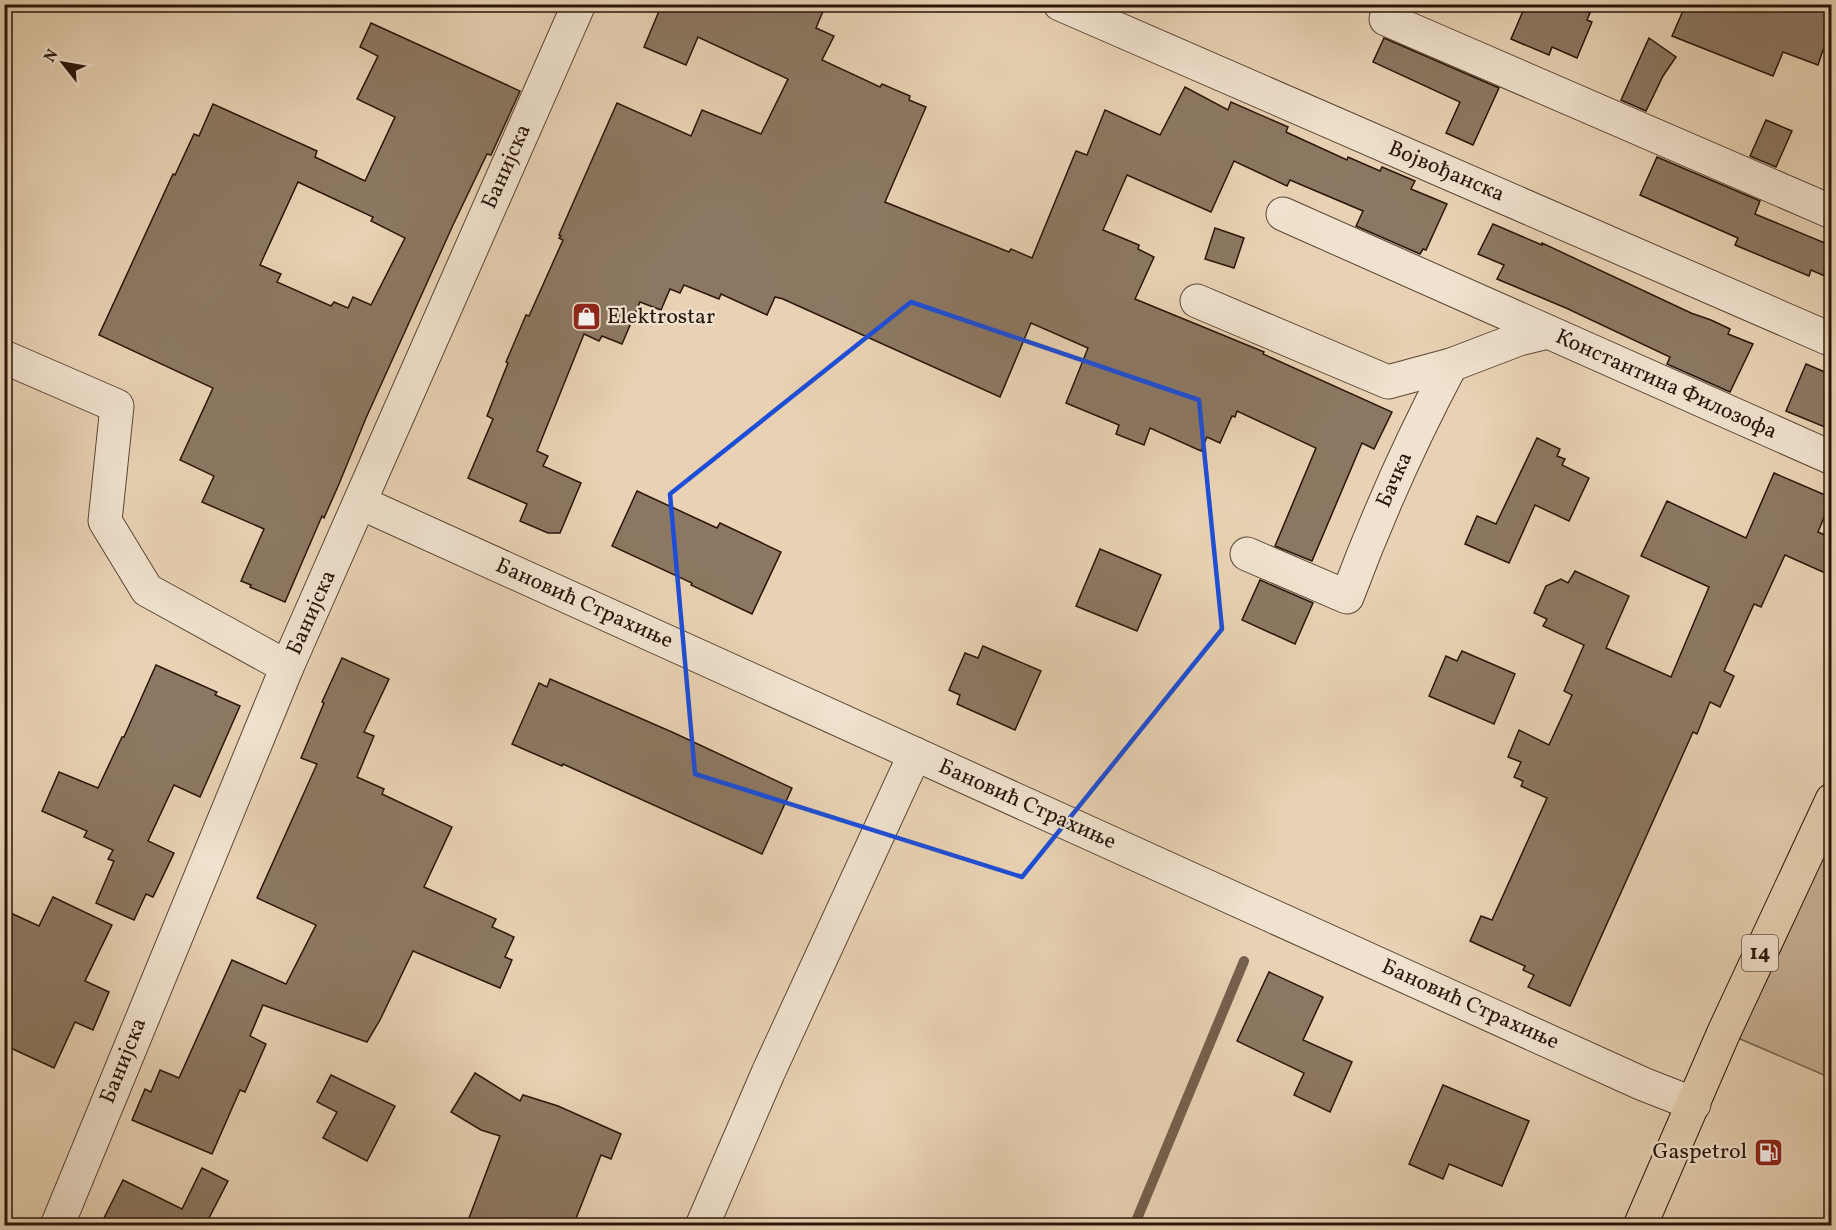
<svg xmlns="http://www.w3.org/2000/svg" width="1836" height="1230" viewBox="0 0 1836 1230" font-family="Vollkorn,serif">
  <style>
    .green { fill: #c8b296; stroke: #786450; stroke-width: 1.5 }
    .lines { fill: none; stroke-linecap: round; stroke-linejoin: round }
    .stream { stroke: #75604d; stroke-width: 10 }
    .building { fill: #8c7862; stroke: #29160a; stroke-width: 1.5; fill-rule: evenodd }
    .minor-casing { stroke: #594534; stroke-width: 35 }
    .major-casing { stroke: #29160a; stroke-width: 35 }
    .minor { stroke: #f0e2ce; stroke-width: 33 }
    .major { stroke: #e8d2b3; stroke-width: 33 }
    .marked { fill: none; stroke: #1d4ed8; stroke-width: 4.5; stroke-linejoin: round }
    .labels { text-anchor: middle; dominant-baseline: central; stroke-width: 4.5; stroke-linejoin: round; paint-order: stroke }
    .shield { fill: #f0e2ce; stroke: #655345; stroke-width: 1.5 }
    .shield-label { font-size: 21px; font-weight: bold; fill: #29160a }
    .street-label { font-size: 22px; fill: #29160a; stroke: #f0e2ce }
    .poi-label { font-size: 22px; fill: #29160a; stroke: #f0e2ce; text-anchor: start }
  </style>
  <rect width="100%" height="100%" fill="#e8d2b3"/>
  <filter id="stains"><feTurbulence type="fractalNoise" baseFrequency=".00333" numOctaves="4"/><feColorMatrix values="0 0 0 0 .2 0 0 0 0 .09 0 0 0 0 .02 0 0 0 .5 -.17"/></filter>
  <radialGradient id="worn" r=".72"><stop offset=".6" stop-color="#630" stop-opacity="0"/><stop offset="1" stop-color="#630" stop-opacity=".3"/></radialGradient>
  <!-- green -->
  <polygon class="green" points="1831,800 1831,1078 1724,1032"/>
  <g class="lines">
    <!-- stream -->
    <polyline class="stream" points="1134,1226 1244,961"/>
  </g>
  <!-- building -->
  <g class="building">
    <polygon points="662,4 826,4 816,28 834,36 822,60 880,87 882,84 910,96 909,100 926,107 885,202 1009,252 1011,249 1032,258 1076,151 1087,155 1105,110 1160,135 1185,87 1228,110 1231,102 1288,127 1286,132 1347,160 1348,157 1380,171 1382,167 1415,181 1411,189 1447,204 1426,250 1423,249 1420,254 1356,226 1363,211 1290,180 1287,186 1234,161 1211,212 1127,175 1103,230 1139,245 1138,249 1154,257 1135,299 1264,352 1263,354 1392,412 1374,449 1362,443 1312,561 1275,546 1316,448 1237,411 1235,417 1232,416 1220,443 1207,437 1201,451 1150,428 1144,445 1116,434 1119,425 1066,403 1088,348 1031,323 1000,397 783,299 775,297 767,315 721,294 719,299 684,285 680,293 670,289 661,310 640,302 622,344 602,336 599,341 584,334 537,451 548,456 543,466 581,483 560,533 548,533 520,521 527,504 468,478 493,419 487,416 508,363 506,362 526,315 529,316 563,240 559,238 561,236 559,235 617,103 691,136 702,110 761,134 788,79 698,37 686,65 644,47"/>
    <polygon points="1526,4 1568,4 1590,13 1587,20 1592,22 1577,58 1552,47 1549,55 1511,39"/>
    <polygon points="1686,4 1832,4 1832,54 1823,50 1818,65 1783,52 1773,76 1672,36"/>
    <path d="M 371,23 L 520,91 L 491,155 L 487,154 L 453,225 L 366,418 L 339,484 L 324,518 L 322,516 L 285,602 L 250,587 L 251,585 L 241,581 L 264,529 L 202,502 L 214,476 L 180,460 L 213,388 L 99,335 L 173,174 L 175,175 L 194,134 L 199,136 L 213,104 L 317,151 L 315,157 L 365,181 L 395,117 L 357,99 L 378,56 L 360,47 ZM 298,182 L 373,217 L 371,221 L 405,238 L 371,305 L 353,297 L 348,308 L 334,302 L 331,306 L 277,282 L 281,274 L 260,265 Z"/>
    <polygon points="1384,38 1499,88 1473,145 1446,133 1460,102 1373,62"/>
    <polygon points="1649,38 1676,57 1663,76 1646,111 1621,100"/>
    <polygon points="1766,120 1792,131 1776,167 1750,156"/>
    <polygon points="1657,157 1760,201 1755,214 1832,246 1832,279 1811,270 1809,276 1735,245 1738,238 1640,195"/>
    <polygon points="1493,224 1542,245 1542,243 1691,313 1711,320 1730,329 1728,334 1753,344 1730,392 1667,364 1670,357 1566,308 1497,279 1504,265 1478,254"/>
    <polygon points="1215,228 1244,238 1234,268 1205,259"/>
    <polygon points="1806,364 1832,375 1832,430 1786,411"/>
    <polygon points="1537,438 1560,449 1557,456 1565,459 1562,465 1589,478 1569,521 1535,505 1509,563 1465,544 1477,516 1496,524"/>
    <polygon points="1774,473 1832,498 1818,532 1832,538 1832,576 1785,555 1761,607 1754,604 1724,671 1734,676 1720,707 1710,702 1697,734 1693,732 1570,1006 1528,987 1534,975 1523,970 1525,966 1470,941 1481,916 1492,920 1547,798 1521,786 1523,781 1514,777 1521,762 1508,757 1519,730 1549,745 1572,695 1564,691 1584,645 1543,626 1547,619 1534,613 1546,586 1561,579 1568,583 1575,571 1629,596 1606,648 1671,677 1709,587 1641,556 1667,501 1746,538"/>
    <polygon points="637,491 717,528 720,523 781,552 752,614 691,585 692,583 612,546"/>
    <polygon points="1100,549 1161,575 1137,631 1076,606"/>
    <polygon points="1260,580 1313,603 1295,644 1242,620"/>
    <polygon points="983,646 1041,671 1015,730 957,704 960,695 949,690 965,653 978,658"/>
    <polygon points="1462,651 1515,674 1494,724 1429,696 1446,656 1457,661"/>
    <polygon points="342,658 389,679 364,732 374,736 357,777 384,789 382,794 452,827 424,887 496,919 492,927 514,937 505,957 512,960 500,988 413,951 380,1020 367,1042 263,1005 250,1036 266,1044 245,1092 240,1090 212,1154 132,1120 145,1089 151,1092 160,1070 179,1078 232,960 286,984 316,925 257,898 317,764 301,758 324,703 322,702"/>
    <polygon points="156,665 217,692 215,695 240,706 200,797 174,785 148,841 174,853 153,897 146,894 134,920 96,903 114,861 108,859 113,850 84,837 87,831 42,811 59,772 98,788 122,737 124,737"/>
    <polygon points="550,679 672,732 792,788 762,854 563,764 562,766 512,744 539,683 547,687"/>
    <polygon points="53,897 112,925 85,981 109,992 93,1030 75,1022 54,1068 4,1045 4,910 39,926"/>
    <polygon points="1269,972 1323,997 1303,1040 1352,1062 1330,1112 1294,1095 1304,1073 1237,1041"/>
    <polygon points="475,1073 520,1101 523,1095 558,1106 621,1134 611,1159 601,1155 573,1226 466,1226 500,1136 481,1130 451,1112"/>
    <polygon points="331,1075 395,1106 367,1161 323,1138 337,1112 317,1102"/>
    <polygon points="1443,1085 1529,1121 1502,1186 1449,1164 1443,1179 1409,1164"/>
    <polygon points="202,1168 228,1181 207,1222 215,1226 100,1226 123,1180 182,1209"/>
  </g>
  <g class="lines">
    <defs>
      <g id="minor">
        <polyline points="1060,4 1832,340"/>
        <polyline points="1386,19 1832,212"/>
        <polyline points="1283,214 1832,458"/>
        <polyline points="1197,301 1388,382 1451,365 1519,339 1548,332"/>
        <polyline points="4,357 117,406 105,521 147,590 287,667"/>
        <polyline points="361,503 1643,1084 1694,1104"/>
        <path d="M 1247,554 L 1347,597 C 1377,517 1411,440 1451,365"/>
        <polyline points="57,1226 287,667 579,4"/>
        <polyline points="702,1226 768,1073 915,754"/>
      </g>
      <polyline id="major" points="1640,1226 1724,1032 1832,800"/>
    </defs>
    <!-- minor casing -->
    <use href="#minor" class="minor-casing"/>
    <!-- major casing -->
    <use href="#major" class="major-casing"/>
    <!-- minor -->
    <use href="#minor" class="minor"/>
    <!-- major -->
    <use href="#major" class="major"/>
  </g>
  <!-- marked area -->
  <path class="marked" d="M 911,302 L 1199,400 L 1222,629 L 1022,877 L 695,774 L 670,494 Z"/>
  <!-- icons -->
  <defs>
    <symbol id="shop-square" viewBox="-11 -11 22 22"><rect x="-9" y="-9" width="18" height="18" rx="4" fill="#8f2418" stroke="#f0e2ce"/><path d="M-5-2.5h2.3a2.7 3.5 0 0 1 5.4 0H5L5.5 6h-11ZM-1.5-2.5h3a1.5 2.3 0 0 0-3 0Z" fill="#fff"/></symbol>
    <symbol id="fuel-square" viewBox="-11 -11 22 22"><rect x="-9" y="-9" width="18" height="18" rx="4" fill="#8f2418" stroke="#f0e2ce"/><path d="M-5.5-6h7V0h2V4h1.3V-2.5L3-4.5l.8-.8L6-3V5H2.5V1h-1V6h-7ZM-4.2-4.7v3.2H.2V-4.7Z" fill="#fff"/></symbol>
  </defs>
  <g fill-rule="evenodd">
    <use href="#shop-square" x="570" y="300" width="33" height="33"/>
    <use href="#fuel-square" x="1752" y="1136" width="33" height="33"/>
  </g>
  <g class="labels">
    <!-- shield labels -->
    <rect class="shield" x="1742" y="935" width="36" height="36" rx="4.5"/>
    <g class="shield-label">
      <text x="1760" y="953">14</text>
    </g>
    <!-- street labels -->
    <g class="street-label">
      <text transform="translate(507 167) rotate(-66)">Банијска</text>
      <text transform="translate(1446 172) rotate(23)">Војвођанска</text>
      <text transform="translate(1666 385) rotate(24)">Константина Филозофа</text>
      <text transform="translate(1395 480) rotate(-66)">Бачка</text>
      <text transform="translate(584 604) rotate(24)">Бановић Страхиње</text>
      <text transform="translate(312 613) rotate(-66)">Банијска</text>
      <text transform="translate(1027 805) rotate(24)">Бановић Страхиње</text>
      <text transform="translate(1470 1005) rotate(24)">Бановић Страхиње</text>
      <text transform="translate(124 1061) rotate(-68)">Банијска</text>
    </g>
    <!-- poi labels -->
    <g class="poi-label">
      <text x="607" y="317">Elektrostar</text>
      <text x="1747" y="1152" text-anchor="end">Gaspetrol</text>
    </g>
  </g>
  <!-- margin -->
  <rect width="1836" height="1230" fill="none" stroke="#e8d2b3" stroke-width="24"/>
  <rect x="6" y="6" width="1824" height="1218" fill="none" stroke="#29160a" stroke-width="3"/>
  <rect x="12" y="12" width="1812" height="1206" fill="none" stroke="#29160a" stroke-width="1.5"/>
  <!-- north arrow -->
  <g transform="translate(63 63) rotate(301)" stroke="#f0e2ce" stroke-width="4.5" paint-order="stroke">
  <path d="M0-4.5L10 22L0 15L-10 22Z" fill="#29160a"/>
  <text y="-9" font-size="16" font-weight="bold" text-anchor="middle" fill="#29160a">N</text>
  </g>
  <rect width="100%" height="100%" filter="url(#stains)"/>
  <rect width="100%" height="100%" fill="url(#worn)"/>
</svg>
